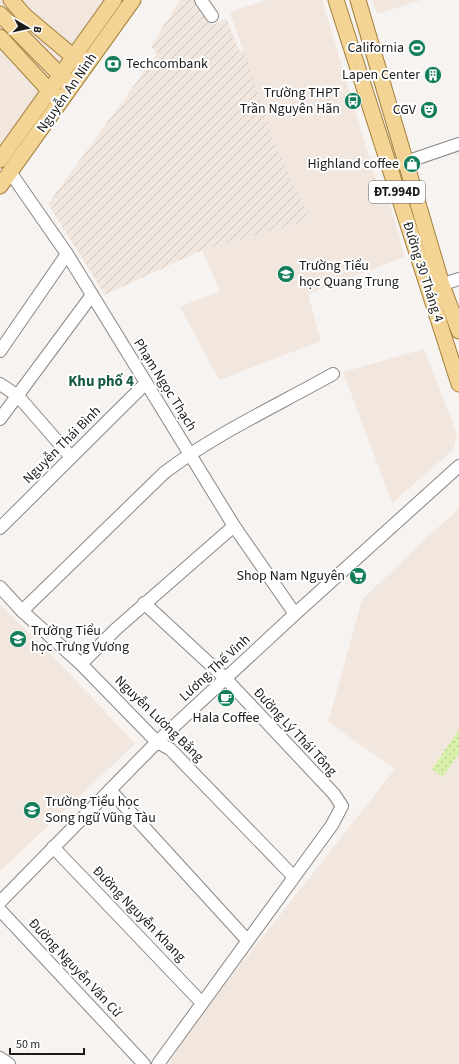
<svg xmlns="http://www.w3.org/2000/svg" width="459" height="1064" viewBox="0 0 459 1064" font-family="'Source Sans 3',sans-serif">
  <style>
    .built { fill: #f2e7df }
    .industrial { fill: url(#industrial-furrows) }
    .grass { fill: url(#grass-dots) }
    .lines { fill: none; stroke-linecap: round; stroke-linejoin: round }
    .minor-casing { stroke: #8a8785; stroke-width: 14 }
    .major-casing { stroke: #a3803c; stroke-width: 17 }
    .minor { stroke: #fff; stroke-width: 12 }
    .major { stroke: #f3d495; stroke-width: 15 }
    .labels { text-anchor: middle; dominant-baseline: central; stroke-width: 4; stroke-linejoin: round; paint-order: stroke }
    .shield { fill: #fff; stroke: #605f5f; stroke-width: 1 }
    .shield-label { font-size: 13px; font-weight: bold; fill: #1c1b1a }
    .poi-label { font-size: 14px; fill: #1c1b1a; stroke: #fff; text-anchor: end }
    .street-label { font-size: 14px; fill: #1c1b1a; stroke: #fff }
    .neighbourhood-label { font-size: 15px; font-weight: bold; fill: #175b41; stroke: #fff }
  </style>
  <defs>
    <pattern id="industrial-furrows" width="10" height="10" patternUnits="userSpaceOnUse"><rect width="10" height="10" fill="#f2e7df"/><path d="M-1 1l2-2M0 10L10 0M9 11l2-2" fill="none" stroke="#cfc6bf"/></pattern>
    <pattern id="grass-dots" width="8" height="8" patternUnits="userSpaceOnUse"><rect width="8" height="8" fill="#d9f0ab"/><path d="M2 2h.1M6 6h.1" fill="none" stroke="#bacd93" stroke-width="1.8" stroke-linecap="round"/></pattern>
  </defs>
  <rect width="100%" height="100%" fill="#f7f3f1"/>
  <!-- built -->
  <g class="built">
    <polygon points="0,0 114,0 0,160"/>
    <polygon points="267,0 322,0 382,199 388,197 405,257 308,294 321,341 219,380 180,307 220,291 202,250 311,220 277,149 230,12"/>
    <polygon points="372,0 421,0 377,14"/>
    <polygon points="424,349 457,434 453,450 392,503 343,372"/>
    <polygon points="459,509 459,1064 169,1064 194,1024 395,769 328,722 362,600 427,537"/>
    <polygon points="0,604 70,674 135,744 0,871"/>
  </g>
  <!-- industrial -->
  <polygon class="industrial" points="180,0 197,0 213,25 226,18 240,52 244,50 277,149 311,220 202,250 105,295 48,204 157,54 151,46"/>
  <!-- grass -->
  <polygon class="grass" points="459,729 459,753 443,777 432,769"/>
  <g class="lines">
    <defs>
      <g id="minor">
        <polyline points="201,0 212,16"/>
        <polyline points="406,162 459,144"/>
        <polyline points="10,172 67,254 234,526 295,614"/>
        <polyline points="434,287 459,279"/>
        <polyline points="0,351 67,254"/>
        <polyline points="0,384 18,396 71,457"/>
        <polyline points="0,419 92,295"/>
        <polyline points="0,528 146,383"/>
        <polyline points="0,587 22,611 81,664 157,742 170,749 293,876"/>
        <polyline points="144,603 226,679 334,794 342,806 332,825 158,1064"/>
        <path d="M 22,611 L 164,473 C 213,435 278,405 333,374"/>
        <polyline points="81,664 116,629 234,526"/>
        <polyline points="110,790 247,940"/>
        <polyline points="53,847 202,1003"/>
        <polyline points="0,902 157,742 295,614 459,466"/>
        <polyline points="0,910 144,1064"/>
        <polyline points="0,1058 9,1064"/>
      </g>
      <g id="major">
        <polyline points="11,0 25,16 82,64"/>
        <polyline points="336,0 459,384"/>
        <polyline points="358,0 442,285 459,331"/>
        <polyline points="0,14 68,83"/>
        <polyline points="0,37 56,98"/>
        <polyline points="0,160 114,0"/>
        <polyline points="0,186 133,0"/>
      </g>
    </defs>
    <!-- minor casing -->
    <use href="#minor" class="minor-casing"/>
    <!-- major casing -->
    <use href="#major" class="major-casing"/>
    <!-- minor -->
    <use href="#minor" class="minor"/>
    <!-- major -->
    <use href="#major" class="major"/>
  </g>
  <!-- icons -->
  <defs>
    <symbol id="stadium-disc" viewBox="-11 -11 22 22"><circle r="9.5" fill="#137e5a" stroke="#fff"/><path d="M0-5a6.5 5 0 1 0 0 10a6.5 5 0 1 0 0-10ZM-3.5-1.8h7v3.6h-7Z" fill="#fff"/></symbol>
    <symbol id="bank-disc" viewBox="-11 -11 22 22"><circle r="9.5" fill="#137e5a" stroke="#fff"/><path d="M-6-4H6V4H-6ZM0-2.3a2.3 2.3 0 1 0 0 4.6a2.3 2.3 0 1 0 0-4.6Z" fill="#fff"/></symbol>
    <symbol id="building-disc" viewBox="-11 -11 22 22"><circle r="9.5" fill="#137e5a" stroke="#fff"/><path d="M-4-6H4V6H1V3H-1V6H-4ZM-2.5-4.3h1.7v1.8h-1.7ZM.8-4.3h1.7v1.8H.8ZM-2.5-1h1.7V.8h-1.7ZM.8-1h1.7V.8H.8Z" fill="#fff"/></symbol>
    <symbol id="bus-disc" viewBox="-11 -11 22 22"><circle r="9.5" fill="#137e5a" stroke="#fff"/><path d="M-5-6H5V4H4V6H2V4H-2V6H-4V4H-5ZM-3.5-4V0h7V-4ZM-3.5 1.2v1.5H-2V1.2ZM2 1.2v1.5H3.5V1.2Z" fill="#fff"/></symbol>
    <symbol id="theatre-disc" viewBox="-11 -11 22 22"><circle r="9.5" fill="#137e5a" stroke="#fff"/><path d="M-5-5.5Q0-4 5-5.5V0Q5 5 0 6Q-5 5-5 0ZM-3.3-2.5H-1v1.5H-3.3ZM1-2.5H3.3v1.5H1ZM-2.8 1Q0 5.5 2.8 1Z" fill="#fff"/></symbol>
    <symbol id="shop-disc" viewBox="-11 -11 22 22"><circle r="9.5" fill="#137e5a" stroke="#fff"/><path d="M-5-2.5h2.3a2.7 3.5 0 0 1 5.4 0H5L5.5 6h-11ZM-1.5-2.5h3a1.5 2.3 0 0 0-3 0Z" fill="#fff"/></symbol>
    <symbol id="school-disc" viewBox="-11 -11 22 22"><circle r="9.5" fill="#137e5a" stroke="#fff"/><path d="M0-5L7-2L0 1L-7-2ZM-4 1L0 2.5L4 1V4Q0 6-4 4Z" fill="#fff"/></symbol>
    <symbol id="supermarket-disc" viewBox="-11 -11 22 22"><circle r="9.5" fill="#137e5a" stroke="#fff"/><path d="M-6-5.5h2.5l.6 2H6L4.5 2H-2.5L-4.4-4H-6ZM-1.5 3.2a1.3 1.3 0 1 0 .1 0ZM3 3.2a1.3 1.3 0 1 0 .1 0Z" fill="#fff"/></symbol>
    <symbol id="cafe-disc" viewBox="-11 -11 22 22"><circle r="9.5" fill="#137e5a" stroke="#fff"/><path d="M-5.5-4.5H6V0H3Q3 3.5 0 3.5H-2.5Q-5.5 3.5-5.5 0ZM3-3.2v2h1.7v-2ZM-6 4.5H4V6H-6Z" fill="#fff"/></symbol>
  </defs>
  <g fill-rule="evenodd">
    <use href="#stadium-disc" x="407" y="38" width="20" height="20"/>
    <use href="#bank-disc" x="103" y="54" width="20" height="20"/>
    <use href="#building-disc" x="423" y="65" width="20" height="20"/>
    <use href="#bus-disc" x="343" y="91" width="20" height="20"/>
    <use href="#theatre-disc" x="419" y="100" width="20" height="20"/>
    <use href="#shop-disc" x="402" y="154" width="20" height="20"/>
    <use href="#school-disc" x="276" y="264" width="20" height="20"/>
    <use href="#supermarket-disc" x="348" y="566" width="20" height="20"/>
    <use href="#school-disc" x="8" y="629" width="20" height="20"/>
    <use href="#cafe-disc" x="216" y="688" width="20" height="20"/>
    <use href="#school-disc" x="22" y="800" width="20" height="20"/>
  </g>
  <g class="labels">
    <!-- shield labels -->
    <rect class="shield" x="369" y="181" width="56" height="22" rx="3"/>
    <g class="shield-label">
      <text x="397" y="192">ĐT.994D</text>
    </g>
    <!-- poi labels -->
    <g class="poi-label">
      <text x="404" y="48">California</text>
      <text x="126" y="64" text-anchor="start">Techcombank</text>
      <text x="420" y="75">Lapen Center</text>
      <text x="340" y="93">Trường THPT<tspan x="340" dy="16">Trần Nguyên Hãn</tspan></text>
      <text x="416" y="110">CGV</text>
      <text x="399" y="164">Highland coffee</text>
      <text x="299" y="266" text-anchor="start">Trường Tiểu<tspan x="299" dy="16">học Quang Trung</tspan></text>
      <text x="345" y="576">Shop Nam Nguyên</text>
      <text x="31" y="631" text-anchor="start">Trường Tiểu<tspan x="31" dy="16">học Trưng Vương</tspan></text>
      <text x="226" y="718" text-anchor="middle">Hala Coffee</text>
      <text x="45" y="802" text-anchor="start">Trường Tiểu học<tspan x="45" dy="16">Song ngữ Vũng Tàu</tspan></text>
    </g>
    <!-- street labels -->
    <g class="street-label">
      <text transform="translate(67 93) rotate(-55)">Nguyễn An Ninh</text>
      <text transform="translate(423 272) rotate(72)">Đường 30 Tháng 4</text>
      <text transform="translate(165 385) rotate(58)">Phạm Ngọc Thạch</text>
      <text transform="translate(62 445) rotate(-45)">Nguyễn Thái Bình</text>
      <text transform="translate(215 668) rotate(-43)">Lương Thế Vinh</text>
      <text transform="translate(159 719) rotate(44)">Nguyễn Lương Bằng</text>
      <text transform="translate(295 732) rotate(47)">Đường Lý Thái Tông</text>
      <text transform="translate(139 914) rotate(46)">Đường Nguyễn Khang</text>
      <text transform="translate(75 968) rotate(47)">Đường Nguyễn Văn Cừ</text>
    </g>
    <!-- neighbourhood labels -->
    <g class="neighbourhood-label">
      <text x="101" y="381">Khu phố 4</text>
    </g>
  </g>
  <!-- north arrow -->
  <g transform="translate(28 28) rotate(99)" stroke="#ffffff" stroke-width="3" paint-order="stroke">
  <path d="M0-3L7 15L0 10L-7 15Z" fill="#1c1b1a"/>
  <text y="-6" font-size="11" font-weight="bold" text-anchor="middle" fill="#1c1b1a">B</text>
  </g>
  <!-- scale -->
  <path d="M10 1048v6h74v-6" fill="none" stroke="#1c1b1a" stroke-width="2"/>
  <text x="16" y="1048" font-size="12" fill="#1c1b1a" stroke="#ffffff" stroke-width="3" paint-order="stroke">50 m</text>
</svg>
